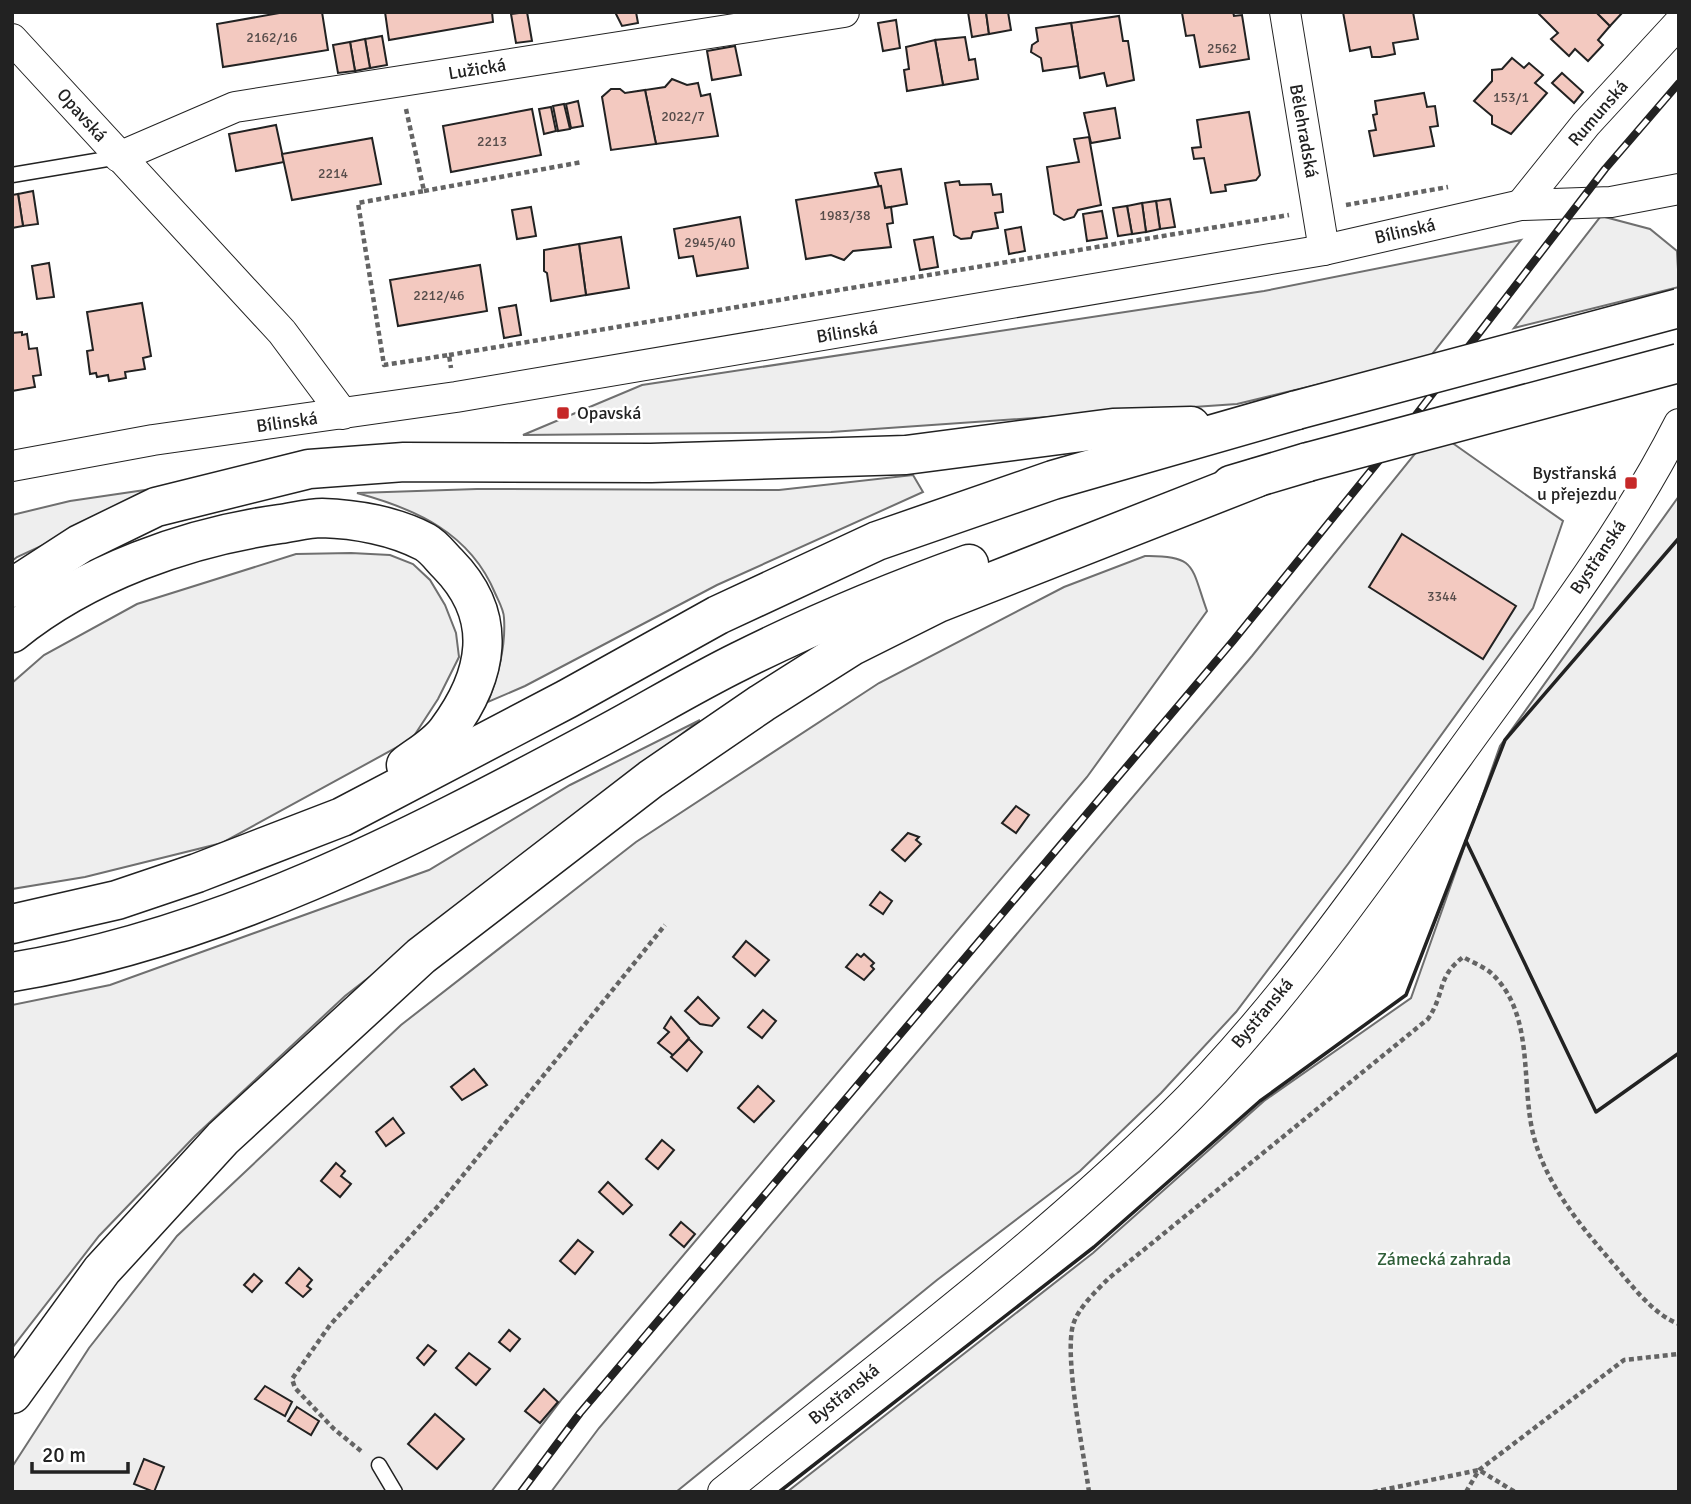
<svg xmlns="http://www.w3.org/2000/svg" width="1691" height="1504" viewBox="0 0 1691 1504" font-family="Signika,sans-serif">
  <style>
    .green { fill: #eee; stroke: #6f6f6f; stroke-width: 2 }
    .building { fill: #f3c9c0; stroke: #222; stroke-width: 2 }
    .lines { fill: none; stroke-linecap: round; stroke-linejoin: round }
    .service-casing { stroke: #222; stroke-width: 17 }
    .minor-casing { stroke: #222; stroke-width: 32 }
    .trunk-casing { stroke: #222; stroke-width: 41 }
    .path { stroke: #646464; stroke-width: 4.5; stroke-dasharray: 5 3.5; stroke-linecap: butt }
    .service { stroke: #fff; stroke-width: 14 }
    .minor { stroke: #fff; stroke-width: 30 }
    .trunk { stroke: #fff; stroke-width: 38 }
    .rail-casing { stroke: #222; stroke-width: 8 }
    .rail { stroke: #fff; stroke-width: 5; stroke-dasharray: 16; stroke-linecap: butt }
    .trunk-bridge-casing { stroke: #222; stroke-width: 41; stroke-linecap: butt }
    .trunk-bridge { stroke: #fff; stroke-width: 38 }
    .wall { stroke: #222; stroke-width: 3.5 }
    .poi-dot { fill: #c62828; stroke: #fff; stroke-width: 2.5 }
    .labels { text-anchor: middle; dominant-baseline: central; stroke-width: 5; stroke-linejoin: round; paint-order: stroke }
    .number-label { font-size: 14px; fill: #564c4a }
    .street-label { font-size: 18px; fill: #222; stroke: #fff }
    .poi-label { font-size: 18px; fill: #222; stroke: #fff; text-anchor: start }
    .park-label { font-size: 18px; fill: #2f5e38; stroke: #fff }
  </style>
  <rect width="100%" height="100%" fill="#fff"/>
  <!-- green -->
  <g class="green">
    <polygon points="1601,216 1650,229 1677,251 1679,287 1514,328"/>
    <polygon points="1521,240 1429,358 1237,404 831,432 523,435 642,385 1264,291"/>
    <polygon points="1434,430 1563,521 1533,608 1348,864 1236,1012 1161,1093 1080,1171 937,1280 676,1492 551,1492 599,1428 1252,656"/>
    <path d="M 913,475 L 923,492 L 717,585 L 525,686 L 488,702 C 498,676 506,646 504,618 C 504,610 498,600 495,593 C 470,533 416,509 357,493 L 477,489 L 779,490 Z"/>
    <polygon points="172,486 17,557 12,561 12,515 70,501"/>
    <polygon points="1679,496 1679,1492 787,1492 1093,1253 1264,1101 1411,998 1500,746"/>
    <polygon points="351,553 390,555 413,564 430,580 445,605 456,633 459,657 438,699 412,739 222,843 85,877 12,889 12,683 44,655 137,604 296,554"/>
    <path d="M 1145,556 C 1197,555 1191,567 1207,611 L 1087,777 L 562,1399 L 491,1492 L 12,1492 L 12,1467 L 89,1348 L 177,1236 L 401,1025 L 636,842 L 879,683 L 1064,587 Z"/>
    <polygon points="700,720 345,996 195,1136 99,1236 12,1348 12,1005 110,985 429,870 570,785"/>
  </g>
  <!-- building -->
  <g class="building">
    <polygon points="285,12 322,12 328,50 223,67 217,24"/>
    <polygon points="385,12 492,12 493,22 389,40"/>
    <polygon points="527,12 532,41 516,43 511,14"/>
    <polygon points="615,12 636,12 638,23 622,26"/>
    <polygon points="968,12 986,12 989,34 972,37"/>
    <polygon points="986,12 1008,12 1011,30 989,34"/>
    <polygon points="1233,12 1234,16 1242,15 1249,59 1200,67 1194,35 1186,36 1182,13"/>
    <polygon points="1343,12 1413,12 1418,39 1393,43 1395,54 1380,57 1372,57 1370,47 1350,51"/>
    <polygon points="1537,12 1596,12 1610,26 1598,40 1603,45 1588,61 1575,49 1569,56 1551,39 1558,33"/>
    <polygon points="1596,12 1623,12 1610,26"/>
    <polygon points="1119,16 1123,41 1128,41 1134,80 1107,86 1104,73 1080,78 1071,23"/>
    <polygon points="896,20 900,48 883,51 878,23"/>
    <polygon points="1071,23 1078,66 1043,71 1041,58 1031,52 1032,45 1038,41 1036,28"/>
    <polygon points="382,36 387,65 370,68 365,39"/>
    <polygon points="965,37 969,60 975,59 978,79 943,85 935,40"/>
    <polygon points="365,39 370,68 355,71 350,42"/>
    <polygon points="935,40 943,85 907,91 904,70 909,69 906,47"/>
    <polygon points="350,42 355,71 338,73 333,45"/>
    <polygon points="735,46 741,75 712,80 707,51"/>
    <polygon points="1512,58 1524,68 1529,63 1543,75 1535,83 1547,93 1511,134 1492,124 1492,116 1474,101 1492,81 1492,70 1502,69"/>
    <polygon points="1562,73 1583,92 1574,103 1552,83"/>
    <polygon points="672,79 687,85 698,83 701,96 710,94 718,136 656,144 645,90 665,87"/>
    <polygon points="611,89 620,89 625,93 645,90 656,144 611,150 602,97"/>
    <polygon points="1424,93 1427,107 1435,106 1438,126 1430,127 1434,146 1374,156 1369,131 1376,130 1373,115 1377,114 1375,101"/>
    <polygon points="578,101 583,126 571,128 566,104"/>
    <polygon points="564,104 570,129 558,131 553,106"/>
    <polygon points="551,107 556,131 544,134 539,109"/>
    <polygon points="1115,108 1120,138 1091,143 1084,113"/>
    <polygon points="532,109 541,155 451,172 443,126"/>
    <polygon points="1249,112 1260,175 1256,180 1225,185 1226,191 1211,193 1204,158 1194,159 1192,148 1201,147 1197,120"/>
    <polygon points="276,125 284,162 236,171 229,134"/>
    <polygon points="1089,137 1101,205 1078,210 1074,217 1064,220 1054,214 1047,167 1079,162 1074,139"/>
    <polygon points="372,138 381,184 292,200 282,154"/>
    <polygon points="901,169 907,204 885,208 875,173"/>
    <polygon points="959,181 960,185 991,184 993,195 1001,194 1003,212 995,213 998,228 973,232 971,238 961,239 954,235 945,183"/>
    <polygon points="881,186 885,208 891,207 893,223 887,224 891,247 853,251 844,260 831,255 806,259 796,200"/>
    <polygon points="33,191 38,224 23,226 18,194"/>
    <polygon points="18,194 23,226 12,228 12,195"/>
    <polygon points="1170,199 1175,227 1160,229 1156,201"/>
    <polygon points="1156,201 1160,229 1146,232 1142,203"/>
    <polygon points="1142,203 1146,232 1132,234 1127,206"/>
    <polygon points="1127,206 1132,234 1118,236 1113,208"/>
    <polygon points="531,207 536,236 517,239 512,210"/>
    <polygon points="1102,211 1107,238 1087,241 1083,214"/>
    <polygon points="740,217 748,268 697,276 693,256 679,258 674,229"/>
    <polygon points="1021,227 1025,251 1009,254 1005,230"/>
    <polygon points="621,237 629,288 586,295 579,244"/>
    <polygon points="933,237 938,267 920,270 914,240"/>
    <polygon points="579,244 586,295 551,301 547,273 544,271 544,250"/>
    <polygon points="49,263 54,297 37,299 32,266"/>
    <polygon points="480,265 487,311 398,326 390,280"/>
    <polygon points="142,303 151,356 143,358 145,369 125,372 126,378 109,381 108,375 97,377 96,373 90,374 87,351 93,350 87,312"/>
    <polygon points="516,305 521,335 504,338 499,308"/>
    <polygon points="22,332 22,335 27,334 29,349 37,348 41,375 33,376 35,387 12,391 12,333"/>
    <polygon points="1402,534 1516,606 1483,659 1369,587"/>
    <polygon points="1016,806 1029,815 1016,833 1002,823"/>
    <polygon points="908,833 919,837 916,840 921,844 905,861 892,850"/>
    <polygon points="880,892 892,901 883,914 870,905"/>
    <polygon points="746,941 769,960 755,976 733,957"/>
    <polygon points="857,954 861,957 864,954 874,963 871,966 874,969 864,980 846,967"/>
    <polygon points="698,997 719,1018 712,1026 700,1024 685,1011"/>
    <polygon points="763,1010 776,1021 762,1038 748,1027"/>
    <polygon points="671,1017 689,1038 674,1056 658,1043 669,1032 664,1028"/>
    <polygon points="689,1039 702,1052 687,1071 671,1057"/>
    <polygon points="474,1069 487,1085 462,1100 451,1087"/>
    <polygon points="758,1086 774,1101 754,1122 738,1108"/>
    <polygon points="393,1118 404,1133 386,1146 376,1132"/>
    <polygon points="662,1140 674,1150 658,1169 646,1159"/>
    <polygon points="336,1163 345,1171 341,1176 351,1184 340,1197 321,1181"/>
    <polygon points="608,1182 632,1205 623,1214 599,1192"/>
    <polygon points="681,1222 695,1234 684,1247 670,1235"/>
    <polygon points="578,1240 593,1252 575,1274 560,1261"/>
    <polygon points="299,1268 312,1280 307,1286 311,1289 303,1297 286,1283"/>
    <polygon points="254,1274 262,1281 252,1292 244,1285"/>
    <polygon points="509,1330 520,1339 510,1351 499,1342"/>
    <polygon points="428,1345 436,1351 424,1365 417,1358"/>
    <polygon points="469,1353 490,1369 476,1385 456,1368"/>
    <polygon points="265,1386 292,1402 285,1416 255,1399"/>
    <polygon points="544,1389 558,1402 540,1423 525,1411"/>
    <polygon points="297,1407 319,1421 311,1435 288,1421"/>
    <polygon points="435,1414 464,1439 437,1469 408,1444"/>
    <polygon points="144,1459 164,1467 154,1492 134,1484"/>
  </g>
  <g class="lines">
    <defs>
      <g id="service">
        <polyline points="12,175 119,157"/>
        <polyline points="379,1465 395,1492"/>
      </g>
      <g id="minor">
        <polyline points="1285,12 1324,250"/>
        <polyline points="12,39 282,332 343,414"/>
        <polyline points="119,157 235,107 844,12"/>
        <polyline points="1521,205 1586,124 1679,23"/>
        <polyline points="12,466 153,440 456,397 1324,250 1521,205 1611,202 1679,189"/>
        <path d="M 723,1492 C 873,1370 1030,1254 1168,1119 C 1279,1011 1368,880 1458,756 C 1535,649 1619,542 1679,424"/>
      </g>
      <g id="trunk">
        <polyline points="1231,485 1308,462"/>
        <polyline points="12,588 80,544 156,507 309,469 404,462 651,463 906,455 1113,428 1191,426"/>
        <path d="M 12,633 C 86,573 187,537 280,524 C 294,522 309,518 322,518 C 356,519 395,526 425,542 C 434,547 441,557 448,564 C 500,617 488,676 447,731 C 437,745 419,755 406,765"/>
        <polyline points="12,924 117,900 197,873 342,817 567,699 718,615 877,541 1053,480 1297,410"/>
        <path d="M 12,972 C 219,938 408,840 591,742 C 641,716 689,686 740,661 C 814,624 891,592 969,564"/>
        <polyline points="12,1394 102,1270 223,1138 421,956 651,779 762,703 852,646 938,603 1256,478"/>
      </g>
    </defs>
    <!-- service casing -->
    <use href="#service" class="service-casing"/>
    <!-- minor casing -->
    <use href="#minor" class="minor-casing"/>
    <!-- trunk casing -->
    <use href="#trunk" class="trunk-casing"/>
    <!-- path -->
    <g class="path">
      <polyline points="406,109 424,191 358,203 384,365 449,355 451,368"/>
      <polyline points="424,191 582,162"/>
      <polyline points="1346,205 1448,187"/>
      <polyline points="449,355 1289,215"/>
      <polyline points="361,1451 334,1429 295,1388 292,1379 330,1325 439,1205 665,925"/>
      <path d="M 1089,1492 C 1084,1454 1064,1358 1073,1325 C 1078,1308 1096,1291 1109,1278 L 1428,1019 C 1446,992 1436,978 1463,957 C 1472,962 1484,967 1491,973 C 1537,1015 1519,1088 1535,1141 C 1549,1189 1584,1230 1616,1267 C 1633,1287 1654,1315 1679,1324"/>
      <polyline points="1373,1492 1479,1470 1515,1492"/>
      <polyline points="1466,1492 1479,1470 1624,1360 1679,1354"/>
    </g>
    <!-- service -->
    <use href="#service" class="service"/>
    <!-- minor -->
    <use href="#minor" class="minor"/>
    <!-- trunk -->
    <use href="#trunk" class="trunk"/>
    <defs>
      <polyline id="rail" points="521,1492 580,1413 1233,641 1416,415 1605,169 1679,83"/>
    </defs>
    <!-- rail casing -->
    <use href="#rail" class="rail-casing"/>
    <!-- rail -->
    <use href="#rail" class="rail"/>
    <defs>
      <g id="trunk-bridge">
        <polyline points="1297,410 1679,308"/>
        <polyline points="1308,462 1679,363"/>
      </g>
    </defs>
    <!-- trunk-bridge casing -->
    <use href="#trunk-bridge" class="trunk-bridge-casing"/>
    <!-- trunk-bridge -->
    <use href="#trunk-bridge" class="trunk-bridge"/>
    <!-- wall -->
    <g class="wall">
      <polyline points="1466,841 1596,1112 1679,1053"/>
      <polyline points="779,1492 1094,1247 1260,1101 1406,995 1505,740 1679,538"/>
    </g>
  </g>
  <!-- markers -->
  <g class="poi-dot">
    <rect x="556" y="406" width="14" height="14" rx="3.5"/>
    <rect x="1624" y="476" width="14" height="14" rx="3.5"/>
  </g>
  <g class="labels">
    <!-- number labels -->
    <g class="number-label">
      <text x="272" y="37">2162/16</text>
      <text x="1222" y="48">2562</text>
      <text x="1511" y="97">153/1</text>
      <text x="683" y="116">2022/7</text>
      <text x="492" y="141">2213</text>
      <text x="333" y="173">2214</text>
      <text x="845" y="215">1983/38</text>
      <text x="710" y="242">2945/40</text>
      <text x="439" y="295">2212/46</text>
      <text x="1442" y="596">3344</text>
    </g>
    <!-- street labels -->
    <g class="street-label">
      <text transform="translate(477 69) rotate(-9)">Lužická</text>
      <text transform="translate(1598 113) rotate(-49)">Rumunská</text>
      <text transform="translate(82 115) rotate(48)">Opavská</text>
      <text transform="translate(1304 131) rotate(80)">Bělehradská</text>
      <text transform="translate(1405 231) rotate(-13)">Bílinská</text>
      <text transform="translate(847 332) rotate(-9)">Bílinská</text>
      <text transform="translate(287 422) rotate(-8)">Bílinská</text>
      <text transform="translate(1598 557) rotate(-56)">Bystřanská</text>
      <text transform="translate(1262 1013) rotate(-50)">Bystřanská</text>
      <text transform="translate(844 1394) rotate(-39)">Bystřanská</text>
    </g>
    <!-- poi labels -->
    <g class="poi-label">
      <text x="577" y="413">Opavská</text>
      <text x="1617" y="473" text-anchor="end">Bystřanská<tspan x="1617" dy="21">u přejezdu</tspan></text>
    </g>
    <!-- park labels -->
    <g class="park-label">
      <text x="1444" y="1259">Zámecká zahrada</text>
    </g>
  </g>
  <!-- border -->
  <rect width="1691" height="1504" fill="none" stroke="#222222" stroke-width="28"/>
  <!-- scale -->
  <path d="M32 1462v10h96v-10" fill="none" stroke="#222222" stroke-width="3.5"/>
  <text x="42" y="1462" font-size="21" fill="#222222" stroke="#ffffff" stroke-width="5" paint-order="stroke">20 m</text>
</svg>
